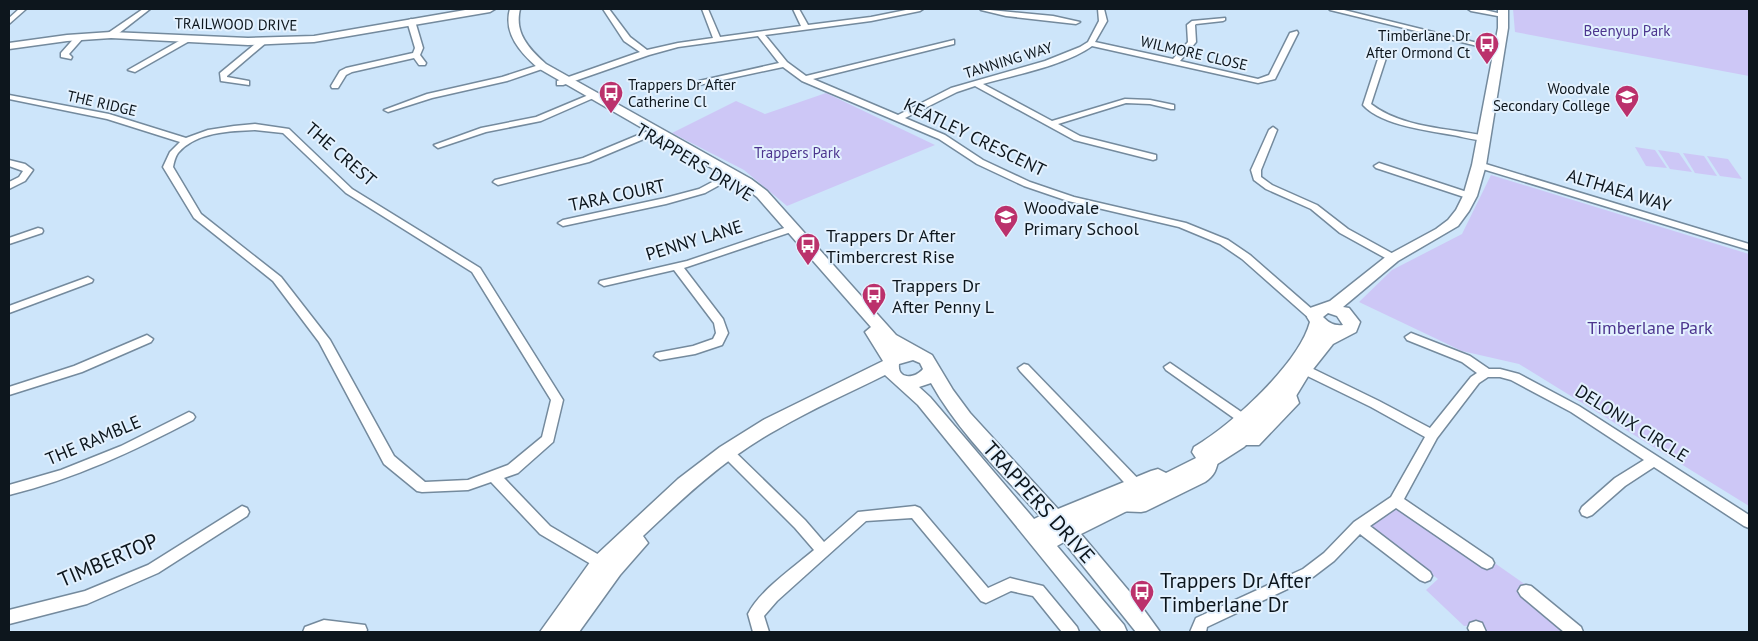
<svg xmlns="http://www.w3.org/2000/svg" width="1758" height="641" viewBox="0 0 1758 641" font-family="'PT Sans',sans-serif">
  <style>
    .green { fill: #cdc7f6 }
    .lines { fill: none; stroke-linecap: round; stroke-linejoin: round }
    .street-casing { stroke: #748a9d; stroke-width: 3 }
    .secondary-casing { stroke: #748a9d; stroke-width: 3 }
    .street { fill: #fff; fill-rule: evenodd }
    .secondary { fill: #fff; fill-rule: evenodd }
    .labels { text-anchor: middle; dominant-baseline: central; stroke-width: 4; stroke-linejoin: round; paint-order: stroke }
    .far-street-label { font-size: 15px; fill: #0d161d; stroke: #e3f1fe }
    .far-park-label { font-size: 15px; fill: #4c358e; stroke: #e3f1fe }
    .far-poi-label { font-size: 15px; fill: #0d161d; stroke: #e3f1fe; text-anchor: end }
    .street-label { font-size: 18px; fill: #0d161d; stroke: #e3f1fe }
    .poi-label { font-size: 18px; fill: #0d161d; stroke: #e3f1fe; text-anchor: start }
    .park-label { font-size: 18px; fill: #4c358e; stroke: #e3f1fe }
    .near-street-label { font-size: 21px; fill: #0d161d; stroke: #e3f1fe }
    .near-poi-label { font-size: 21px; fill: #0d161d; stroke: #e3f1fe; text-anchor: start }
  </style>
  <rect width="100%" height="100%" fill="#cde5fa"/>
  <!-- green -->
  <g class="green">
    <polygon points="1513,9 1749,9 1749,76 1515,32"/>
    <polygon points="826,93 935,145 787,206 744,170 672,133 736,101 765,114"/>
    <polygon points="1635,147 1655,150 1667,168 1646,166"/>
    <polygon points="1658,150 1679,153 1692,172 1670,169"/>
    <polygon points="1683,153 1704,156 1717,176 1695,173"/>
    <polygon points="1707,156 1728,159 1742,179 1720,176"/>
    <polygon points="1491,175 1749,254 1749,506 1519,364 1462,351 1359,302 1392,270 1462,234"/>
    <polygon points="1395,510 1401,511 1447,538 1488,569 1496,564 1529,587 1567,632 1484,632 1478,625 1464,626 1426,590 1438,579 1372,529 1372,526 1390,511"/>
  </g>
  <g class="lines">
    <defs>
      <g id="street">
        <polygon points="19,9 26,9 9,24 9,18"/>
        <polygon points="143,9 150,9 114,37 108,37 108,33"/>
        <path d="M 603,9 L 609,9 L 630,37 L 647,50 L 678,43 L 713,38 L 702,9 L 708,9 L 720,37 L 801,26 L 793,9 L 799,9 L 808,25 L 871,17 L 911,9 L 923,9 L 920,11 L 871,21 L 765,35 L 787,62 L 806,76 L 954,40 L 954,44 L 813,79 L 898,115 L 951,88 L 1045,61 L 1080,47 L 1088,42 L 1099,21 L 1098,9 L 1104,9 L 1107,21 L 1095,42 L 1173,59 L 1188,42 L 1187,25 L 1192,21 L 1225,18 L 1225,20 L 1223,21 L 1196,24 L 1195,25 L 1196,42 L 1180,61 L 1258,79 L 1269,75 L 1290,33 L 1297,31 L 1298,33 L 1275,79 L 1258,83 L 1092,46 C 1066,65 1015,75 983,84 L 1052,121 L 1125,99 L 1150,100 L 1174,105 L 1174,109 L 1171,109 L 1150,104 L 1126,103 L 1058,124 L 1080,136 L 1156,155 L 1156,159 L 1153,160 L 1074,140 L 975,86 L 957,92 L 905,118 L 945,135 L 983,160 L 1030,182 L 1074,197 L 1186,223 L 1228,240 L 1250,255 L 1321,317 L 1319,320 L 1311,320 L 1242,259 L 1220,244 L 1179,227 L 1068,201 L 1024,186 L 977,164 L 939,139 L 802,81 L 783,67 L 699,85 L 699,81 L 779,63 L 758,36 L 678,47 L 649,55 L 563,85 L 557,85 L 557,81 L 640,52 L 624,41 Z"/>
        <polygon points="980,9 1053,16 1080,22 1076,24 1006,16 981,10"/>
        <polygon points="1329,9 1340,9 1502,49 1498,51 1330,10"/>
        <polygon points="1468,9 1481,9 1506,15 1503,17 1471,11"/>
        <polygon points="411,19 415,21 423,48 420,55 426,63 425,65 419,65 414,58 352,72 346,75 338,88 332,88 331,86 340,71 346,68 413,53 415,48 407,21"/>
        <polygon points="77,35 84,37 69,54 72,57 71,59 61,57 61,53"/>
        <polygon points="186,37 193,39 135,72 128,70"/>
        <polygon points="260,40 267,42 227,76 227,77 249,81 249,85 221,81 220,73"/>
        <path d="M 1379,56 L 1386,58 L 1371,104 C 1402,128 1448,128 1485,136 L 1485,140 C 1477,141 1467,138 1458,136 C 1431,131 1382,126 1363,105 Z"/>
        <polygon points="542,64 546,66 545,68 507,81 432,98 388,112 384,110 427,94 502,77"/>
        <polygon points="591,94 598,96 541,121 486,132 438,148 434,145 481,128 536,117"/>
        <path d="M 9,95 L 109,114 L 186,138 L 208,130 L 234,126 L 255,124 L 289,129 L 352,189 L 480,268 L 563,400 L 553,442 L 518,473 L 504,478 L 550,526 L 611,562 L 613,566 L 611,570 L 606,572 L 601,570 L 540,534 L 491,482 L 468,490 L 422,492 L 417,491 L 384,464 L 319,342 L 273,281 L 194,218 L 163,167 L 170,152 L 180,142 L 107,119 L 9,99 ZM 255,130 L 283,133 L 346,193 L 472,272 L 551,400 L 542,437 L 508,465 L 468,480 L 425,482 L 394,456 L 330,340 L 281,277 L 201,214 L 173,167 C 174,162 175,157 178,153 C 196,132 230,131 255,130 Z"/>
        <polygon points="1273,127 1277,130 1261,170 1261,177 1272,185 1317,205 1348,229 1397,256 1398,258 1397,260 1389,260 1340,233 1311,209 1266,189 1254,180 1251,170 1269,130"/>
        <polygon points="655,128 658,129 658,133 589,162 498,185 493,182 495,180 583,158"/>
        <polygon points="9,160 25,164 33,170 25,181 9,189 9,182 19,177 23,171 9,166"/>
        <polygon points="1479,162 1749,244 1749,250 1476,167 1474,165"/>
        <polygon points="1379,163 1473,194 1475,196 1470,199 1467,198 1376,168 1374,166"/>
        <polygon points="733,171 736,172 736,176 705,193 666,204 563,226 558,223 563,220 665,198 699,189"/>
        <polygon points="793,225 797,226 798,228 797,230 684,268 723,319 728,333 722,345 695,354 660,360 654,356 656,353 693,346 713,339 716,333 714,323 674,270 604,286 599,283 600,281 687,261"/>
        <polygon points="38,228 42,229 43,231 42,233 9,244 9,238"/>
        <polygon points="88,277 93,280 92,282 9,313 9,306"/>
        <polygon points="1411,333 1470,356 1489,369 1500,369 1519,374 1579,406 1749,515 1749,528 1744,526 1654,467 1625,486 1592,515 1587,517 1582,515 1580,511 1582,507 1615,478 1644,460 1571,412 1511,380 1500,377 1488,377 1479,383 1437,438 1404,499 1492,559 1494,563 1492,567 1487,569 1482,567 1396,508 1370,526 1430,572 1432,576 1430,580 1425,582 1420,580 1360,534 1334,561 1313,577 1207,627 1206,632 1190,632 1196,618 1303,569 1324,553 1354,522 1391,497 1425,437 1371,407 1293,369 1291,366 1293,363 1301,363 1379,401 1430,428 1471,377 1477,373 1462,362 1407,340 1405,337"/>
        <polygon points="147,335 153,339 151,342 82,372 9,395 9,387 74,366"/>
        <polygon points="1170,363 1253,420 1255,423 1253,426 1245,426 1166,370 1164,367"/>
        <polygon points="1024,364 1028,365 1146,487 1148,491 1146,495 1141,496 1136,495 1020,371 1018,368"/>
        <polygon points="1290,388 1294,389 1299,403 1259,445 1232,445 1231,442 1232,439 1251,437 1287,402 1284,392 1286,389"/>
        <path d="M 189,412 L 193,414 L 195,417 L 193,420 C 134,451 74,479 9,495 L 9,485 L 61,470 L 121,446 Z"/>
        <path d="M 727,447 L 732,449 L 805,520 L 824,542 L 858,512 L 915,506 L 920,508 L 988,588 L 1010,578 L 1043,586 L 1077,627 L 1079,632 L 1062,632 L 1033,596 L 1011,591 L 986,603 L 981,601 L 912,518 L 866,521 L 777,601 L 764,616 L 769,632 L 753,632 L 748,614 C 759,591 794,567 814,550 L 795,528 L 722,455 L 720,452 L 722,449 Z"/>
        <path d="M 1212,453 L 1217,454 L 1219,458 C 1216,470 1215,475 1205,482 L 1146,511 L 1141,512 L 1116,511 L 1114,507 L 1116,503 L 1139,502 L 1195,474 L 1203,469 L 1207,454 Z"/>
        <polygon points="242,506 247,508 249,512 247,516 158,573 87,604 9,624 9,610 85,591 148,565"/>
        <polygon points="1526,585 1531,586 1581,627 1583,632 1564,632 1521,596 1518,591 1521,586"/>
        <polygon points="324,620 365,625 367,630 366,632 303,632 305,627"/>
        <polygon points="1476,621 1482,623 1486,632 1470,632 1468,628 1470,623"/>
      </g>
      <g id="secondary">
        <polygon points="471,9 495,9 490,12 314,42 248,45 111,38 67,41 9,49 9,43 67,35 111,32 248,38 314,36"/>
        <path d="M 510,9 L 520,9 C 514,33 529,49 546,64 L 751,179 L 767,191 L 896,335 L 932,355 L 953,390 L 970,413 L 1058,509 L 1151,471 L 1158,469 L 1166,473 L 1196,458 L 1192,452 L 1194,447 C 1231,425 1299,364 1310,322 L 1307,317 L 1310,308 L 1330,301 L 1388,255 L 1436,229 L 1448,220 L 1456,210 L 1463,196 L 1472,165 L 1498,28 L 1498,9 L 1508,9 L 1508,28 L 1486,165 L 1477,196 L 1469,211 L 1458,226 L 1398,261 L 1343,307 L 1349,308 L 1360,322 L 1356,332 L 1333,344 L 1310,373 L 1296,396 L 1244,447 L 1219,463 L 1151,499 L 1081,534 L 1139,603 L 1160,632 L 1136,632 L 1064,542 L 1057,546 L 1124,625 L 1127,632 L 1102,632 L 918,405 L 885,375 C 849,393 812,409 778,429 C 727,457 685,496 643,536 L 648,543 L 620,575 L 579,632 L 540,632 L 593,558 L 678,479 L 720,447 L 765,419 L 883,361 L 865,332 L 871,327 L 757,197 L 741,185 L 538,68 C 521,53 503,34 510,9 ZM 1328,313 L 1337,316 L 1343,325 C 1334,326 1329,323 1323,317 ZM 913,360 L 920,363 L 923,369 C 915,379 897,380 899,364 ZM 931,383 C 959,433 1002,474 1040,516 L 1034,519 L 930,397 L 919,387 Z"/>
      </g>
    </defs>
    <!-- street casing -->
    <use href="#street" class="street-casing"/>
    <!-- secondary casing -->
    <use href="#secondary" class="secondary-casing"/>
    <!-- street -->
    <use href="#street" class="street"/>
    <!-- secondary -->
    <use href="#secondary" class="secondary"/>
  </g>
  <!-- icons -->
  <defs>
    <symbol id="bus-pin" viewBox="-11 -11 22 30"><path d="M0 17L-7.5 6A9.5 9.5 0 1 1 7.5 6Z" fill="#bb316c" stroke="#e3f1fe"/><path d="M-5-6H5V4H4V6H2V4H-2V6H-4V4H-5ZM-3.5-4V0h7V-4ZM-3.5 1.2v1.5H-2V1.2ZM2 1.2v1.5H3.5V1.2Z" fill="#fff"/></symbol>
    <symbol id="school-pin" viewBox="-11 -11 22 30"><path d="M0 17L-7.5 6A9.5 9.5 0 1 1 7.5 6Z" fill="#bb316c" stroke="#e3f1fe"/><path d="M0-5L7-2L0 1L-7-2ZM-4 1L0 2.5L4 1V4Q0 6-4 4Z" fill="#fff"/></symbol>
  </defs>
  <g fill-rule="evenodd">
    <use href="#bus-pin" x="1473" y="30" width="28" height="38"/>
    <use href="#bus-pin" x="597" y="79" width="28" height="38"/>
    <use href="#school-pin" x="1613" y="83" width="28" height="38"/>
    <use href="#school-pin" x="992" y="203" width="28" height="38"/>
    <use href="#bus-pin" x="794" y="231" width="28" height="38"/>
    <use href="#bus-pin" x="860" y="281" width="28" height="38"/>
    <use href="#bus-pin" x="1128" y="578" width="28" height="38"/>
  </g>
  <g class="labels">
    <!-- far-street labels -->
    <g class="far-street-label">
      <text transform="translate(236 24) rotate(1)">TRAILWOOD DRIVE</text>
      <text transform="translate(1194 53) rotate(13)">WILMORE CLOSE</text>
      <text transform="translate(1008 60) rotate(-17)">TANNING WAY</text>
      <text transform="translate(102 103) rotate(13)">THE RIDGE</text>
    </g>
    <!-- far-park labels -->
    <g class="far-park-label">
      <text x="1627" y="30">Beenyup Park</text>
      <text x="797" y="152">Trappers Park</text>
    </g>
    <!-- far-poi labels -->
    <g class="far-poi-label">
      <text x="1470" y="35">Timberlane Dr<tspan x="1470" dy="17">After Ormond Ct</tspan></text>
      <text x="628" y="84" text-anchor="start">Trappers Dr After<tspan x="628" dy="17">Catherine Cl</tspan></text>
      <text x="1610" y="88">Woodvale<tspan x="1610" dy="17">Secondary College</tspan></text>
    </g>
    <!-- street labels -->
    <g class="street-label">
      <text transform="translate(975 137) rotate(26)">KEATLEY CRESCENT</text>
      <text transform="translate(341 154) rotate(41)">THE CREST</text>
      <text transform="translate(695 162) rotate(31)">TRAPPERS DRIVE</text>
      <text transform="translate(1619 190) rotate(17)">ALTHAEA WAY</text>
      <text transform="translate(617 195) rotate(-12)">TARA COURT</text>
      <text transform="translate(694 240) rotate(-17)">PENNY LANE</text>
      <text transform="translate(1632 423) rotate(32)">DELONIX CIRCLE</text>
      <text transform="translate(93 440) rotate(-23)">THE RAMBLE</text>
    </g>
    <!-- poi labels -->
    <g class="poi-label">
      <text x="1024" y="207">Woodvale<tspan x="1024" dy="21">Primary School</tspan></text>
      <text x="826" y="235">Trappers Dr After<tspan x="826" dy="21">Timbercrest Rise</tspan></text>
      <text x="892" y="285">Trappers Dr<tspan x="892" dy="21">After Penny L</tspan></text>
    </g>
    <!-- park labels -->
    <g class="park-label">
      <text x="1650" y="327">Timberlane Park</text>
    </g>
    <!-- near-street labels -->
    <g class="near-street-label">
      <text transform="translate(1039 502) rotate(48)">TRAPPERS DRIVE</text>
      <text transform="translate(108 560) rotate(-23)">TIMBERTOP</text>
    </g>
    <!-- near-poi labels -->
    <g class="near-poi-label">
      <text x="1160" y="580">Trappers Dr After<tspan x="1160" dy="24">Timberlane Dr</tspan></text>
    </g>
  </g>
  <!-- border -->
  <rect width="1758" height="641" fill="none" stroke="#0d161d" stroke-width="20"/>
</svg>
